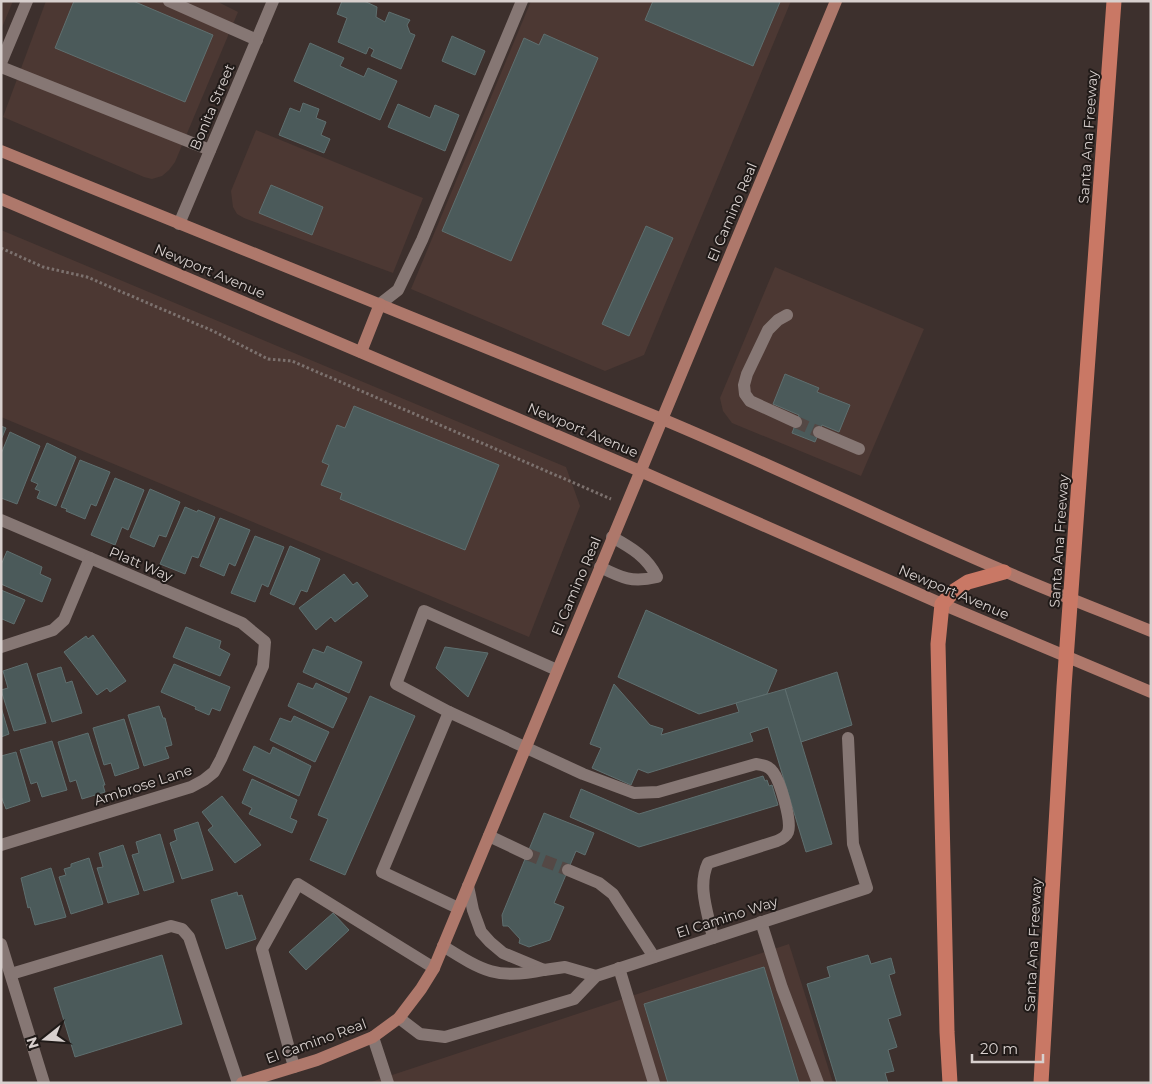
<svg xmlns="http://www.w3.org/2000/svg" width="1152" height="1084" viewBox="0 0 1152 1084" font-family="Montserrat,sans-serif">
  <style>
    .built { fill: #4c3833 }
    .building { fill: #4b5a5a; stroke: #5f6f6f }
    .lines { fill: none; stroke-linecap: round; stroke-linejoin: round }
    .minor-tunnel { stroke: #544845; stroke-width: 12; stroke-dasharray: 12 6; stroke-linecap: butt }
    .path { stroke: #7c716e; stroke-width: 3; stroke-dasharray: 2.5 2.5; stroke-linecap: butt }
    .minor { stroke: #867774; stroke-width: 12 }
    .major { stroke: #ae786b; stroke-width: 12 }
    .highway { stroke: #c97865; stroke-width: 15 }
    .labels { text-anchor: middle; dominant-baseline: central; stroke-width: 4; stroke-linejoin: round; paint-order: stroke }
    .street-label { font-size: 14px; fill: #d8d0ce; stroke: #201a18 }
  </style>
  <rect width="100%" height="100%" fill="#3d302d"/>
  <!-- built -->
  <g class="built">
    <polygon points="1,1 13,1 1,30"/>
    <polygon points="46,1 216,1 238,12 175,162 169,170 162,176 152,179 144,177 3,117"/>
    <polygon points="531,1 791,1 644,355 605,371 411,289"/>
    <polygon points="256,130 423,198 393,273 244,218 237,214 233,207 231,191"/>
    <polygon points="1,230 566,467 580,506 529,637 1,417"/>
    <polygon points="775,267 924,329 861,476 732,423 723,411 720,398"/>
    <polygon points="789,944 833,1083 368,1083"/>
  </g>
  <!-- building -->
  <g class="building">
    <polygon points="74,1 133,1 213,35 185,102 55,48"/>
    <polygon points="342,1 364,1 377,7 376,17 385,22 389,12 410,20 407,25 410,33 415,35 401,69 371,56 374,50 369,47 366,54 338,42 347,18 337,14"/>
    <polygon points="653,1 778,1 780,2 753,66 645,20"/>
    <polygon points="544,34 598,58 511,261 442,231 524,38 539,45"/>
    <polygon points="452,36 485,51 475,75 442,61"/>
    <polygon points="310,43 344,58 340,66 364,77 368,68 397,81 380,120 294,81"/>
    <polygon points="303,103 319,109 316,118 326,122 321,135 330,139 324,153 279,135 290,108 300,112"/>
    <polygon points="398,104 430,118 435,105 459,115 445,151 388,127"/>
    <polygon points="271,185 323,207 312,235 259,213"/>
    <polygon points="646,226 673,238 629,336 602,324"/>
    <polygon points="785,374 819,388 817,392 850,405 839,432 822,425 815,442 792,433 799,415 773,404"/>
    <polygon points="354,406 499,465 465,550 340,499 342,493 321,485 329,465 322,462 337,425 345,428"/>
    <polygon points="1,426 6,428 1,440"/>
    <polygon points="10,432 40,446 17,504 1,498 1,454"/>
    <polygon points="47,443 76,457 56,506 37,498 40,491 35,489 38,484 31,481"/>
    <polygon points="80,460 110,472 96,506 91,504 85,519 66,511 67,509 61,507"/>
    <polygon points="115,478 144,490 128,530 122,527 115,545 91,535"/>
    <polygon points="150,489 180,502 166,537 159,535 154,547 130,537"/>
    <polygon points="185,507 197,512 198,510 215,517 198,558 192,556 185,574 160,564"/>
    <polygon points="220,518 250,530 235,566 229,563 224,576 200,566"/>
    <polygon points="255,536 284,547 268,587 262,584 255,602 231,593"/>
    <polygon points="290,546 320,559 307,592 301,590 294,605 270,594"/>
    <polygon points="7,551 42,567 40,574 51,579 42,602 1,584 1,565"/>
    <polygon points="344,574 353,585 357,582 368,596 335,622 331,617 316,630 299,608"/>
    <polygon points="1,590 25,600 14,624 2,619 1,621"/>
    <polygon points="646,610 777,670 767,694 699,714 618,677"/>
    <polygon points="186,627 221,641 219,648 230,654 220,676 173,657"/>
    <polygon points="93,635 126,681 110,692 107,688 97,695 64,652 86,636 88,639"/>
    <polygon points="327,646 362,662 349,693 303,672 313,649 324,653"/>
    <polygon points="445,647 488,653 468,697 436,668"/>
    <polygon points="27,663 46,723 14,731 1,690 8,688 3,671"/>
    <polygon points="174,664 230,687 220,711 212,708 209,715 195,709 196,707 161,692"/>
    <polygon points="61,667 66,683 72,681 82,713 52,722 37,674"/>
    <polygon points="837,672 852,725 801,742 785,689"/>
    <polygon points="298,683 313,689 316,683 347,698 333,728 288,706"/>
    <polygon points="614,684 650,725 663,729 661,735 739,712 736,703 785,689 832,844 806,852 768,727 750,733 753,741 648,773 638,769 631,785 592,768 601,748 590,744"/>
    <polygon points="370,696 415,716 345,875 310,860 328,819 318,815"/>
    <polygon points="159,706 163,718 165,718 172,745 165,747 169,758 144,766 128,715"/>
    <polygon points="1,707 9,734 1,737"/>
    <polygon points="294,716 329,732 315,762 270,740 280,718 291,722"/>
    <polygon points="124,719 139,768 115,776 111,763 104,765 93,728"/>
    <polygon points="88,733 105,785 103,785 105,792 82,799 76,780 70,782 58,742"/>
    <polygon points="52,741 67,790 42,797 37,782 31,784 20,750"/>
    <polygon points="254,746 270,754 273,747 311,766 299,796 243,770"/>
    <polygon points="16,752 30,801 6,809 1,796 1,756"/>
    <polygon points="763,776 765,781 767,780 769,786 772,785 778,805 639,847 570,817 581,789 639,814"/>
    <polygon points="252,779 297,800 290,818 297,821 292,833 249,814 252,808 242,803"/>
    <polygon points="222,796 261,845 235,863 208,830 213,826 202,812"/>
    <polygon points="544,813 594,833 585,855 576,851 554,903 564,907 550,940 529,947 519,943 520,939 508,926 503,926 502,915"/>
    <polygon points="198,822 213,870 182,879 170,843 177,840 174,830"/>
    <polygon points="160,834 174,882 144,891 132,855 139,853 136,842"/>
    <polygon points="123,845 139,894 108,903 97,868 103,867 99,853"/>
    <polygon points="89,858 103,904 71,914 59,877 66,875 64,869 71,867 71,864"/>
    <polygon points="51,868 66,917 35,925 30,907 28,908 21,878"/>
    <polygon points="237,892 238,896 242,895 256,939 226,949 211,900"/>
    <polygon points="333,913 349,930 306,970 289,952"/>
    <polygon points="162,955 182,1024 75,1057 54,988"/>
    <polygon points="868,955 871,964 891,958 895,973 889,975 901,1015 888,1019 897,1047 888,1050 894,1071 885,1073 888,1083 837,1083 807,984 830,977 827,967"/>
    <polygon points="764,967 799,1083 668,1083 644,1004"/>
  </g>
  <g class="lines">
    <!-- minor-tunnel -->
    <g class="minor-tunnel">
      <polyline points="796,422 819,432"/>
      <polyline points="527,854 568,870"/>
    </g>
    <!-- path -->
    <polyline class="path" points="1,248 43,267 87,277 213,331 268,359 292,361 611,499"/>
    <!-- minor -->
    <g class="minor">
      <polyline points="169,1 257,40"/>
      <polyline points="1,63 27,1"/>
      <polyline points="1,67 210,150"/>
      <polyline points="179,224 273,1"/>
      <polyline points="380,304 398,290 422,240 522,1"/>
      <polyline points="787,315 778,320 768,330 747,374 744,385 745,394 750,401 796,422"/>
      <polyline points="819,432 859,449"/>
      <polyline points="1,520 242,623 265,642 263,666 221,759 214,772 204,780 191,787 1,845"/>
      <path d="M 600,567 C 622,578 632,583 657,577 C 647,557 632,548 612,537"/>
      <polyline points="1,647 53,630 64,620 90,558"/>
      <polyline points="449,712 396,684 424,611 557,670"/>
      <polyline points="489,836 527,854"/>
      <polyline points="568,870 599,883 613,894 654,957"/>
      <polyline points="468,886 473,910 481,932 490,942 503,953 544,970 565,967 596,976"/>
      <path d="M 458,908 L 382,872 L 449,712 L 583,774 L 634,793 L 658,792 L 756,764 C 763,765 769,766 773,772 C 780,781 792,821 788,832 C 786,837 782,839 777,841 L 708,863 C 697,886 708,913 713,938"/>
      <polyline points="761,922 782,988 818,1083"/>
      <polyline points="1,944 44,1083"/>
      <path d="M 443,946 C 483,971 497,980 544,970"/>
      <polyline points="619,968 654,1083"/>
      <polyline points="11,974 171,926 182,929 189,937 238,1083"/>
      <polyline points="399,1018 420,1034 445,1037 574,999 596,976 867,888 853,844 848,738"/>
      <polyline points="373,1037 388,1083"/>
      <polyline points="294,1067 262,949 298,884 434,968"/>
    </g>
    <!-- major -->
    <g class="major">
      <path d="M 1,151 L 662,419 C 777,467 889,522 1004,571 C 1052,592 1102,611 1151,631"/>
      <polyline points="1,199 640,471 942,604 1151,692"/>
      <polyline points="361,352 380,304"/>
      <polyline points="242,1083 317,1060 373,1037 399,1018 421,989 434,968 836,1"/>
    </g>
    <!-- highway -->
    <g class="highway">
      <polyline points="950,1083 947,1032 938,644 942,604 954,591 968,582 1004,572"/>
      <polyline points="1041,1083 1064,687 1114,1"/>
    </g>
  </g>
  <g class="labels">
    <!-- street labels -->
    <g class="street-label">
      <text transform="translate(212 107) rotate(-67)">Bonita Street</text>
      <text transform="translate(1088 137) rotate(-86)">Santa Ana Freeway</text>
      <text transform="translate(732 212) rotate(-67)">El Camino Real</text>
      <text transform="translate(210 271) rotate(23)">Newport Avenue</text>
      <text transform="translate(583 430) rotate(23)">Newport Avenue</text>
      <text transform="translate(1059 541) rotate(-86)">Santa Ana Freeway</text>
      <text transform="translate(141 564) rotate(23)">Platt Way</text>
      <text transform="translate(576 586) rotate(-67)">El Camino Real</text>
      <text transform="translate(954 592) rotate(23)">Newport Avenue</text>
      <text transform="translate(143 785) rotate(-18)">Ambrose Lane</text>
      <text transform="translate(727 917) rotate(-18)">El Camino Way</text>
      <text transform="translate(1033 945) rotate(-87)">Santa Ana Freeway</text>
      <text transform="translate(316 1041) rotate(-20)">El Camino Real</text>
    </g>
  </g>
  <!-- border -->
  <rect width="1152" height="1084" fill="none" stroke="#d8d0ce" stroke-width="5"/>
  <!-- north arrow -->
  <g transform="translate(45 1039) rotate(253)" stroke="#201a18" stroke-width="4" paint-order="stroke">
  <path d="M0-4L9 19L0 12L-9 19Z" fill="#d8d0ce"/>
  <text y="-8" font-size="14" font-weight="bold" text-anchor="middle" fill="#d8d0ce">N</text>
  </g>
  <!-- scale -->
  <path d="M972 1054v8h71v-8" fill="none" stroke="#d8d0ce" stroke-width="2.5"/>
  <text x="980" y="1054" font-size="15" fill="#d8d0ce" stroke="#201a18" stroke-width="4" paint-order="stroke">20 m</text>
</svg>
